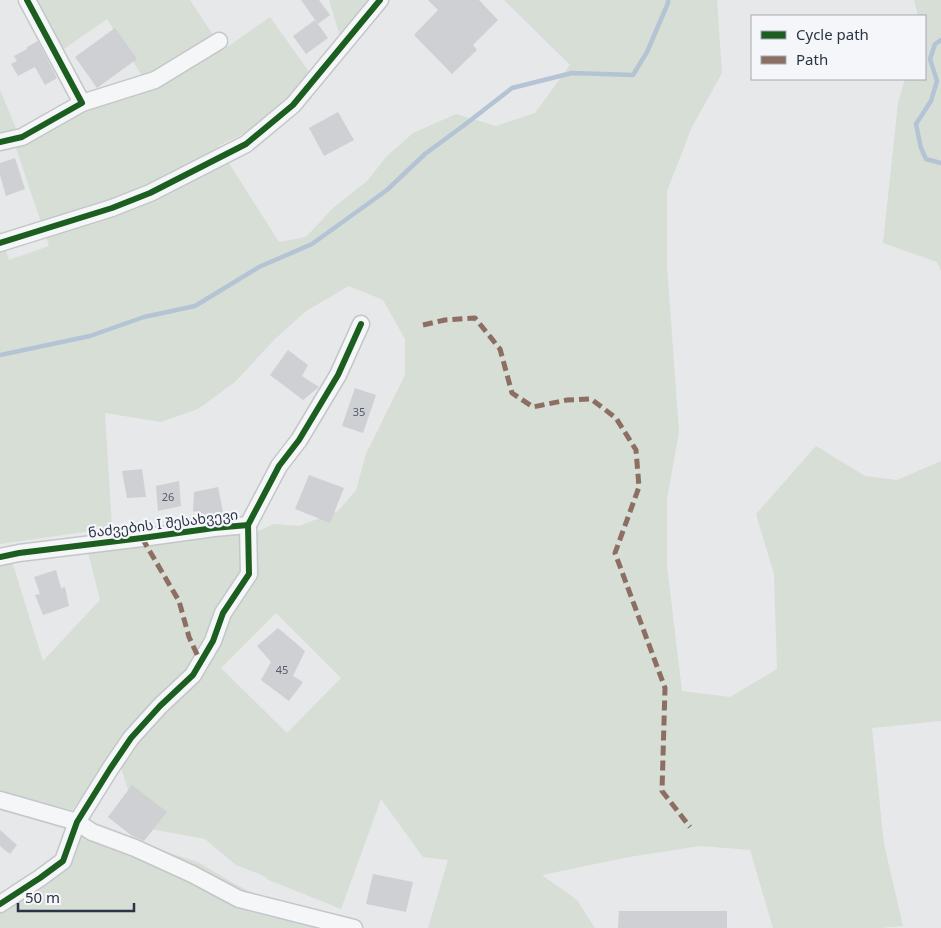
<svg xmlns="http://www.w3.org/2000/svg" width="941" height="928" viewBox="0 0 941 928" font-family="'Noto Sans','Noto Sans Georgian',sans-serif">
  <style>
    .green { fill: #d6ded6; fill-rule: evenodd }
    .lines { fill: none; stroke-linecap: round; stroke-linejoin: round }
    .stream { stroke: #b4c4d5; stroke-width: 4.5 }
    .building { fill: #ced0d3 }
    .street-casing { stroke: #c4c6c8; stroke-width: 19 }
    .street { stroke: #f5f6f7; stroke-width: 16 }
    .quiet { stroke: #8d6e63; stroke-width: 5; stroke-dasharray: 10 5; stroke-linecap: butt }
    .cycleway-casing { stroke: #f4f6f9; stroke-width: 9 }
    .cycleway { stroke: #1b5e20; stroke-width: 6 }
    .labels { text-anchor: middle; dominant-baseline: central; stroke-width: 4.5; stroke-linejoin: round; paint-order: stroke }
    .number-label { font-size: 11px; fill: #545c69 }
    .street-label { font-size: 14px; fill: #2b3445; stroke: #f4f6f9 }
  </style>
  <rect width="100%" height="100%" fill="#e6e8ea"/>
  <!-- green -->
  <g class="green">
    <path d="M 35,0 L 190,0 L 223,50 L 270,17 L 310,73 L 284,103 L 247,132 L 218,146 L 279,242 L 306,237 L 333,208 L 367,181 L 387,156 L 413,133 L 456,114 L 496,126 L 535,113 L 570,65 L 504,0 L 717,0 L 722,73 L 692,127 L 667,191 L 667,265 L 679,432 L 667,499 L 667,566 L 682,691 L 730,697 L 777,669 L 774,574 L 756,514 L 816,446 L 865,476 L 897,480 L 941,461 L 941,721 L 872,728 L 884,844 L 903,926 L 880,928 L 773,928 L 750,850 L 700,846 L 629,857 L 542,875 L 577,900 L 595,928 L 428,928 L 448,860 L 423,857 L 381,799 L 341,909 L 269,880 L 262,875 L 236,865 L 205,839 L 140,827 L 121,768 L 135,741 L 221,638 L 254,533 L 274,524 L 299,526 L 338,511 L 356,490 L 366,454 L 405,375 L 405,339 L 383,300 L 349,286 L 306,311 L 275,339 L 235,382 L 198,409 L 161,422 L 105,413 L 112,528 L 0,544 L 0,230 L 9,260 L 49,246 L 16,148 L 86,110 L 150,89 L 107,19 L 61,51 ZM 276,613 L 341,678 L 287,733 L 221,668 Z"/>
    <polygon points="329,0 368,0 340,36"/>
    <polygon points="914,0 941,0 941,271 937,262 883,243 898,103 905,79 925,79 925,16 918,16"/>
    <polygon points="0,90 18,133 0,137"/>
    <polygon points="244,534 243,576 192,670 129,733 72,810 0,792 0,562 11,558 43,661 100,600 88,552 162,544 183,539"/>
    <polygon points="90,828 198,862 233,883 276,905 344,928 0,928 0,911 3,907 71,864 75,831"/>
  </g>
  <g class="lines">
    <!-- stream -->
    <g class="stream">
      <polyline points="941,40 935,44 930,59 937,81 931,101 916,124 921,148 926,159 941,163"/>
      <polyline points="0,355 90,336 144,317 195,306 259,267 312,244 387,190 425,154 467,123 512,88 572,73 633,75 647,52 668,3 668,0"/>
    </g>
  </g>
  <!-- building -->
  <g class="building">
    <polygon points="301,0 319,0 330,15 318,24"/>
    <polygon points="428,0 479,0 498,20 473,45 477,50 452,74 414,35 438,10"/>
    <polygon points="315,20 328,38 306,54 293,36"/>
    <polygon points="115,28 137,59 97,88 75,57"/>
    <polygon points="38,41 57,78 45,85 35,67 18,76 11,64 17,61 14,56 27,49 27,47"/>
    <polygon points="338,112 354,140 324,156 309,128"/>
    <polygon points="15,158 25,189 6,196 0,175 0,163"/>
    <polygon points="288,350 308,365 302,376 319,387 303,400 270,375"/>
    <polygon points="355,388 376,395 363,433 342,426"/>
    <polygon points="142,469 146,497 127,498 122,471"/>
    <polygon points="309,475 344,488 330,523 295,509"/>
    <polygon points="179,481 181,506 158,511 156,486"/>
    <polygon points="218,487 224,517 202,520 202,514 193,511 194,492"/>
    <polygon points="56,570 61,588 65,587 69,606 43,615 35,595 40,594 34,577"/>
    <polygon points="278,628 305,651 293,676 303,682 289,701 261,680 271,662 257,646"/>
    <polygon points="132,785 167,812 144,841 132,836 108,817"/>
    <polygon points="0,830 17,845 10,854 0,846"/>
    <polygon points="373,874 413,882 406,912 366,904"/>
    <polygon points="619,911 727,911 727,928 618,928"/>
  </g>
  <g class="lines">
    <defs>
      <g id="street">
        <polyline points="82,103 155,80 219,41"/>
        <polyline points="0,142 22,137 82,103 27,0"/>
        <polyline points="0,243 112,208 150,193 246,144 293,105 380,0"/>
        <polyline points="0,557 19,553 142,538 214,528 248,525 279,466 299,440 338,375 361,324"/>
        <polyline points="0,800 77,822 92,832 135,848 192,874 239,899 354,928"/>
        <polyline points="0,904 40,878 63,861 77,822 110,769 131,738 160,706 193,675 213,641 223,613 249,574 248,525"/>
      </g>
    </defs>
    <!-- street casing -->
    <use href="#street" class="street-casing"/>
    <!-- street -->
    <use href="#street" class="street"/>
    <!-- quiet -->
    <g class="quiet">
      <polyline points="423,325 445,320 475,318 500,349 512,393 533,407 567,400 591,399 616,418 636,450 639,487 615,553 665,688 662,791 690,827"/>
      <polyline points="142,538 179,601 189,637 201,663"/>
    </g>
    <defs>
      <g id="cycleway">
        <polyline points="0,142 22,137 82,103 27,0"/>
        <polyline points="0,243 112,208 150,193 246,144 293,105 380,0"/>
        <polyline points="0,557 19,553 142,538 214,528 248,525 279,466 299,440 338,375 361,324"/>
        <polyline points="0,904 40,878 63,861 77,822 110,769 131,738 160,706 193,675 213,641 223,613 249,574 248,525"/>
      </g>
    </defs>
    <!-- cycleway casing -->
    <use href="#cycleway" class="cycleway-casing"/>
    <!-- cycleway -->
    <use href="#cycleway" class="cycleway"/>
  </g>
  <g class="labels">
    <!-- number labels -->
    <g class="number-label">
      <text x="359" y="411">35</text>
      <text x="168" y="496">26</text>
      <text x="282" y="669">45</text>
    </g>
    <!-- street labels -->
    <g class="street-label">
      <text transform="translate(163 523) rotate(-7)">ნაძვების I შესახვევი</text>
    </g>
  </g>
  <!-- legend -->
  <rect x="751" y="15" width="175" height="65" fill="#f4f6f9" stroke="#a4a8b1"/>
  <rect x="761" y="31" width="25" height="8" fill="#1b5e20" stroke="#a4a8b1"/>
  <text x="796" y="40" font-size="15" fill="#2b3445">Cycle path</text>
  <rect x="761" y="56" width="25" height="8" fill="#8d6e63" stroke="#a4a8b1"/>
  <text x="796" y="65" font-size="15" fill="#2b3445">Path</text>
  <!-- scale -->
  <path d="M18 903v8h116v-8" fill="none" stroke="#2b3445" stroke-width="2.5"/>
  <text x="25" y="903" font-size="15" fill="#2b3445" stroke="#f4f6f9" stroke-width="4" paint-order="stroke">50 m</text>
</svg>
